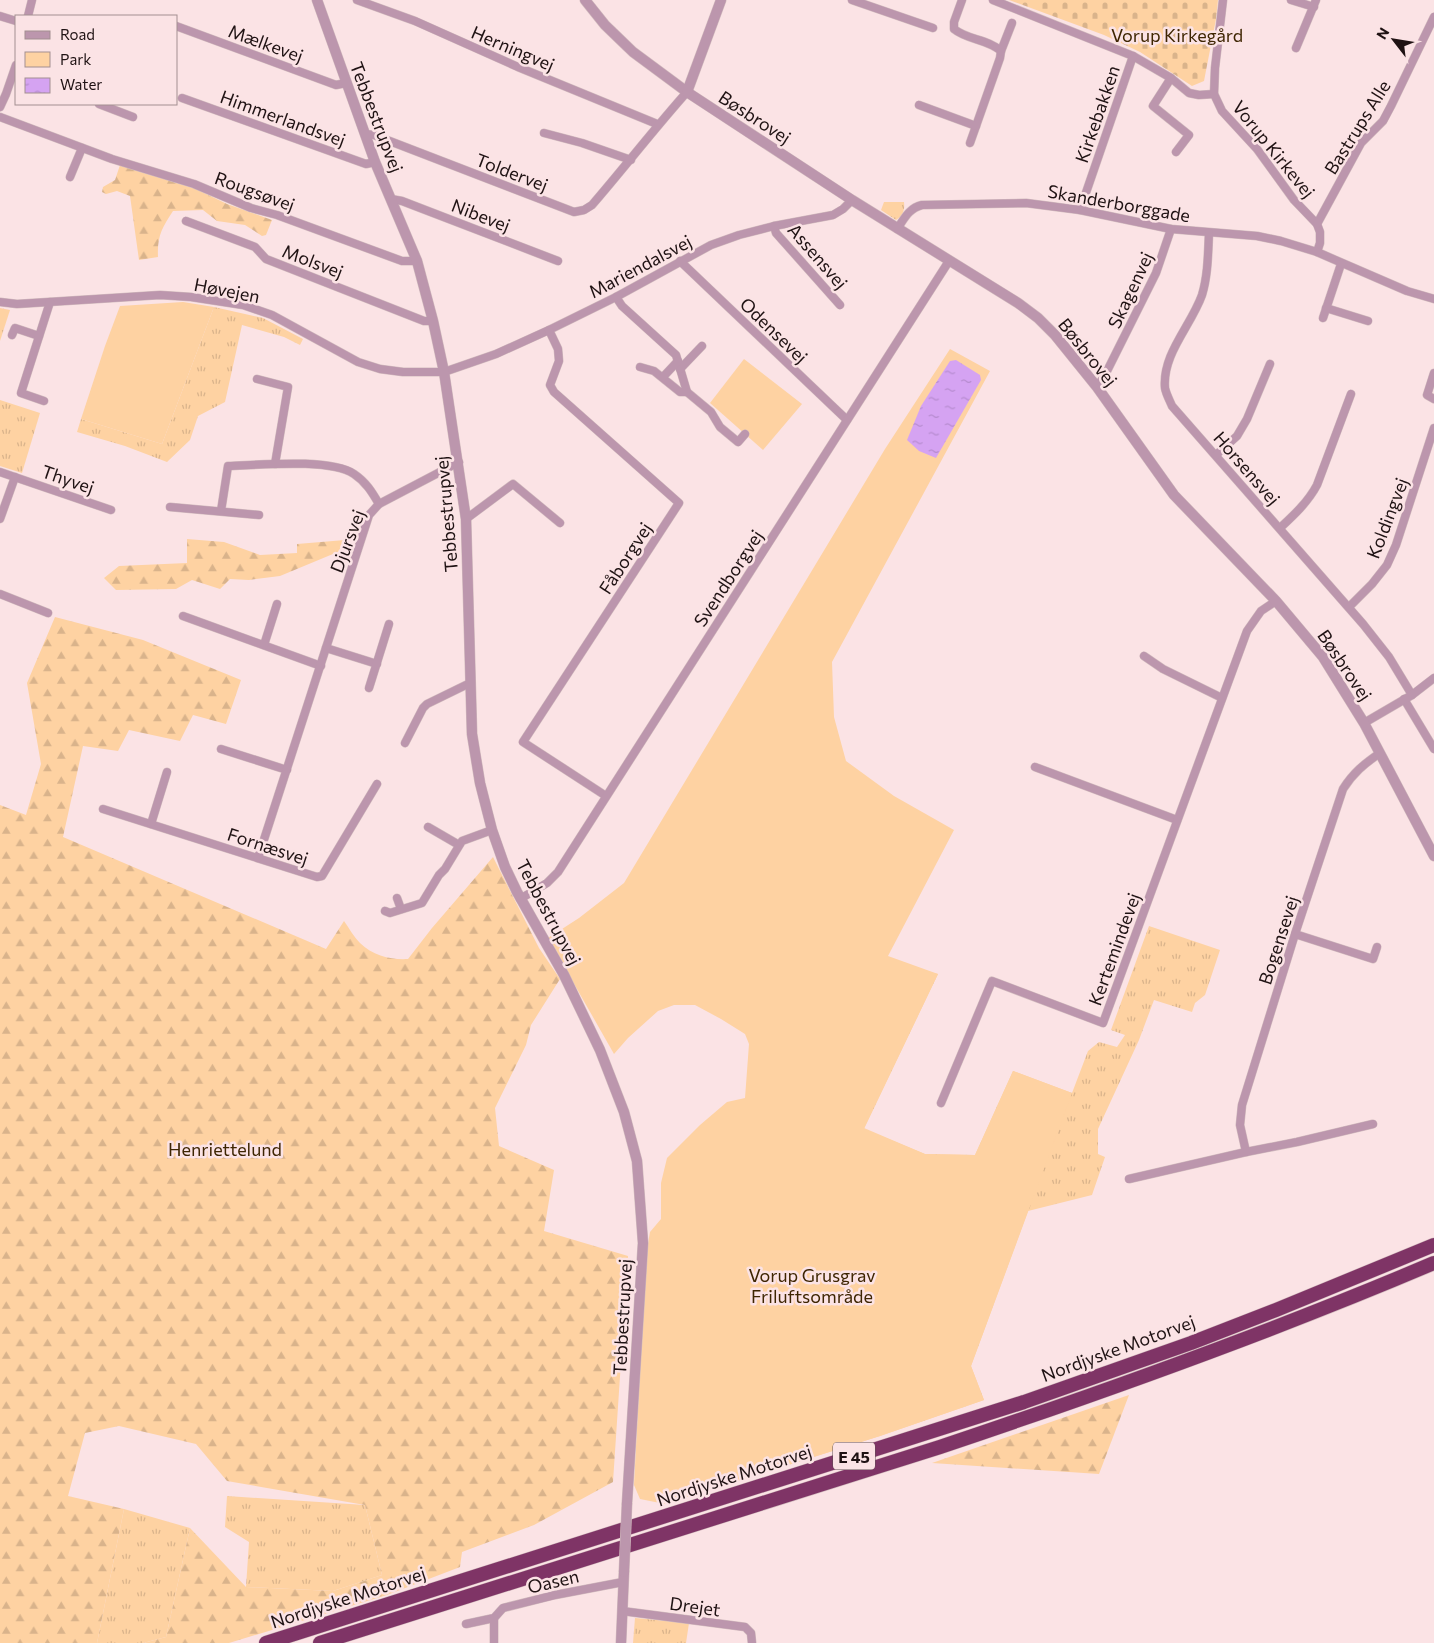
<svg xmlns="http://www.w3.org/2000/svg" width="1434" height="1643" viewBox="0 0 1434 1643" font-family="Commissioner,sans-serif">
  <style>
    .grass { fill: url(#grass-tufts) }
    .forest { fill: url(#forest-firs) }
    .cemetery { fill: url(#cemetery-stones) }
    .park { fill: #fed2a2 }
    .water { fill: url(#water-ripples) }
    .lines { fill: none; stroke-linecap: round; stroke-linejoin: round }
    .minor-casing { stroke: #d3bdbf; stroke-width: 9 }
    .tertiary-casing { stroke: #d3bdbf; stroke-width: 11 }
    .motorway-casing { stroke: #d3bdbf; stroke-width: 15 }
    .minor { stroke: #bc96ad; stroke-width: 8 }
    .tertiary { stroke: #bc96ad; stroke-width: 10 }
    .motorway { stroke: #7f3466; stroke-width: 14 }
    .tertiary-bridge-casing { stroke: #d3bdbf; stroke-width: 11; stroke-linecap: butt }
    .tertiary-bridge { stroke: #bc96ad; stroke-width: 10 }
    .labels { text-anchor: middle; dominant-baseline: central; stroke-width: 5; stroke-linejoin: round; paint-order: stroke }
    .shield { fill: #fbe3e5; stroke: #615152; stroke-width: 1 }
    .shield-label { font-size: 16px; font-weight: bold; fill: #1f1213 }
    .park-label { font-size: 18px; fill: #3e2502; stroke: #fbe3e5 }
    .street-label { font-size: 18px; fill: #1f1213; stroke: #fbe3e5 }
  </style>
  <defs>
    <pattern id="grass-tufts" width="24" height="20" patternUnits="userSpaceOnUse" patternTransform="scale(1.25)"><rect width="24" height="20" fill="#fed2a2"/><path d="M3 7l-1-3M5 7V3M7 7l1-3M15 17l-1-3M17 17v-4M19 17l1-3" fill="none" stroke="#d9b38b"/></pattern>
    <pattern id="forest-firs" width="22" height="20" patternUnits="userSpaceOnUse" patternTransform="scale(1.25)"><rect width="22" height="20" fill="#fed2a2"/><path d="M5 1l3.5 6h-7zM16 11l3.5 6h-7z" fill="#d9b38b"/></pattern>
    <pattern id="cemetery-stones" width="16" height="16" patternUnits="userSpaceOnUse" patternTransform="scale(1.25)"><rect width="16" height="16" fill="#fed2a2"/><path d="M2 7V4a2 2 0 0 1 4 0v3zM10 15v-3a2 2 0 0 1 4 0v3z" fill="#d9b38b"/></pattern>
    <pattern id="water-ripples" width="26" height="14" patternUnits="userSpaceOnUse" patternTransform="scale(1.25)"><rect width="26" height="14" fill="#d5a3f2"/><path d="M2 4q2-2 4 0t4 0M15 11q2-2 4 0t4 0" fill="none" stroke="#b68bcf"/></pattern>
  </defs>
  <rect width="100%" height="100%" fill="#fbe3e5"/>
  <!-- grass -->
  <g class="grass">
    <path d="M 884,202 L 904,202 C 905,209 903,216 896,220 L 881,210 Z"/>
    <polygon points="214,307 263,318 303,339 300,345 284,337 242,325 225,402 198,416 190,440 167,462 125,446 77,432 81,419 162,444"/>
    <polygon points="0,308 10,310 0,341"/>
    <polygon points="0,400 40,413 22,473 0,466"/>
    <polygon points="1149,926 1220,950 1205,995 1195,1003 1192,1012 1154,1000 1139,1040 1098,1129 1098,1154 1105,1157 1092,1195 1028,1211 971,1366 984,1400 880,1436 677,1500 847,1159 880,960 938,974 864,1129 925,1154 975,1155 1013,1071 1072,1093 1088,1051 1099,1042 1117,1047 1125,1035 1111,1030"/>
    <polygon points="227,1496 365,1505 382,1575 333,1591 246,1587 249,1542 225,1527"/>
    <polygon points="124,1509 190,1528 166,1637 143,1643 97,1643"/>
    <polygon points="635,1618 689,1623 686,1643 633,1643"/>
  </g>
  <!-- forest -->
  <g class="forest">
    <path d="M 120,165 L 196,189 L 227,204 L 272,220 L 266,235 L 262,236 L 245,225 L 217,221 L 203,210 L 173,211 C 162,228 157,236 158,257 L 139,260 L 130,196 L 117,191 L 106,194 L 102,192 L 103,187 L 115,180 Z"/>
    <polygon points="187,539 224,542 260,555 297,553 297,544 345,540 345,549 280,576 249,580 230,579 220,589 192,580 176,589 116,590 104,578 119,566 187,563"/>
    <path d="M 55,617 L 143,640 L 241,680 L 226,724 L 193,715 L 180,741 L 129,730 L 118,751 L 83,746 L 63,837 L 326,949 L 344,921 C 349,928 354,937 360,943 C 373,956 392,960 408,959 L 432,928 L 493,857 L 539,948 L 560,979 L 531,1025 L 526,1045 L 495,1108 L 499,1146 L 554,1170 L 544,1231 L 628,1256 L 613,1482 L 534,1525 L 462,1552 L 460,1567 L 387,1595 L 229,1643 L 143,1643 L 166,1637 L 190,1528 L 246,1587 L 333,1591 L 382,1575 L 365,1505 L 227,1481 L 196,1444 L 119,1426 L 85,1433 L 68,1496 L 124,1509 L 97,1643 L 0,1643 L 0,805 L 26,815 L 41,764 L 27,683 Z"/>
    <polygon points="1129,1395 1099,1474 932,1463"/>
  </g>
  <!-- cemetery -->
  <polygon class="cemetery" points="1009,0 1218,0 1216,19 1204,81 1192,86 1140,52 1104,35"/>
  <!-- park -->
  <g class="park">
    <polygon points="183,302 214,307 162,444 81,419 105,346 120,306"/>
    <polygon points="950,349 990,371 832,662 834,717 846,761 894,796 954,830 888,956 938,974 864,1128 925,1154 975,1155 1013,1071 1072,1093 971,1366 984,1400 880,1436 665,1504 640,1499 634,1485 646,1255 650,1232 661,1219 661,1183 667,1158 700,1125 727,1102 745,1098 749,1044 745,1034 721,1019 695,1005 674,1005 658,1011 628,1038 614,1054 548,938 579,918 624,883 885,449"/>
    <polygon points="744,359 802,404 763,450 710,403"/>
  </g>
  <!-- water -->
  <polygon class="water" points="956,360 980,375 981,380 936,458 919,451 907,440 921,406 950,361"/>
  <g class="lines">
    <defs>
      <g id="minor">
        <polyline points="357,0 415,21 518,67 657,124"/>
        <polyline points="852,0 933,28"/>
        <path d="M 962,0 L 954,22 L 954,29 C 967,40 988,39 1001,51 L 1000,58 L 970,143"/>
        <polyline points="993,0 1133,56 1171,78 1189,93 1199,95 1214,94"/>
        <polyline points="1223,0 1215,68 1214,94 1222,111 1257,149 1294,200 1317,224 1320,232 1320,243 1317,252"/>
        <polyline points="1291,0 1314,7"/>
        <polyline points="0,16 16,21"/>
        <polyline points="28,16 32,0"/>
        <polyline points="176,26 336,85 346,83"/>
        <polyline points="1296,48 1316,0"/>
        <polyline points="1001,51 1012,23"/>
        <polyline points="1171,78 1153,106 1189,135 1176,152"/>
        <polyline points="182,98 366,164 375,162"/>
        <polyline points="99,104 133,117"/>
        <polyline points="919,105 976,126"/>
        <polyline points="0,107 6,94 16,65"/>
        <polyline points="0,117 112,159 194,184 251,208 277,215 402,261 417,261"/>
        <polyline points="544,133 582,143 631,160"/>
        <path d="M 365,134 L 374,135 L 574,212 L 584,210 L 592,205 C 624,168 654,129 687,92"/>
        <polyline points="70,177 82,148"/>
        <polyline points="391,199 402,201 558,261"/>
        <polyline points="1080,210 1133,56"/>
        <polyline points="186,221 255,247 266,259 424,321 433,321"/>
        <polyline points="1317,224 1361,143 1383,121 1391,106 1434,17"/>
        <polyline points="774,226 776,233 840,305"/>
        <path d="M 897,229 C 904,219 909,208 922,205 L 1026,203 L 1080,210 L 1171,229 L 1257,236 L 1281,241 L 1317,252 L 1407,291 L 1434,299"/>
        <path d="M 1209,233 C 1208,254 1208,275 1202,295 C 1191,326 1162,354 1165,388 C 1166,394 1170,401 1172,406 L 1363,624 L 1389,657 L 1412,695"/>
        <polyline points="680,261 847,420"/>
        <polyline points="616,297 622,306 676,355 687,392 711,412 720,427 738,442 745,434"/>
        <polyline points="0,302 17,304 160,295 191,297 243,305 272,315 358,362 380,369 403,372 444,372 496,354 549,330 616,297 711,245 739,235 774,226 833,215 843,209 852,200"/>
        <polyline points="1326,308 1368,321"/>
        <polyline points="1323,318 1341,264"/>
        <polyline points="549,330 558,349 559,361 550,385 554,392 679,503 523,742 606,796"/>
        <polyline points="12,335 15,328 39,336"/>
        <polyline points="640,367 654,371 680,392 687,392"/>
        <polyline points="680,369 702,346"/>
        <polyline points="1434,373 1427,395 1434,399"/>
        <polyline points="663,377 678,361"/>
        <polyline points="257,379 288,387 275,464"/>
        <polyline points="1097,387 1105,375 1156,273 1171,229"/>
        <polyline points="44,401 21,393 50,302"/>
        <polyline points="1216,455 1237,436 1247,419 1270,364"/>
        <polyline points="0,472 111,510"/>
        <polyline points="170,507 259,515"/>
        <path d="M 221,511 L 228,466 C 259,465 330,458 354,474 C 366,482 372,492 379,504"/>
        <polyline points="0,519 15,477"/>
        <polyline points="466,519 513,484 560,523"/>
        <path d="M 1280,528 C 1294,515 1308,502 1317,485 L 1351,394"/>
        <polyline points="0,594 48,613"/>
        <polyline points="1349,607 1372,584 1387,565 1396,545 1434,428"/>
        <polyline points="183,616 321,666"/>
        <polyline points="264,645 277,604"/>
        <polyline points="326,648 377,664"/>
        <polyline points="1144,656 1163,669 1222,698"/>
        <polyline points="369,688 389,624"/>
        <polyline points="1404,699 1434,749"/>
        <polyline points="1364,723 1412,695 1434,678"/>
        <polyline points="405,743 423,708 427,704 470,683"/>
        <polyline points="221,749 287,770"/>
        <polyline points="1035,767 1177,820"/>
        <polyline points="103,809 317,877 322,876 377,784"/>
        <polyline points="151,824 167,772"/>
        <polyline points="428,827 459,845"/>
        <polyline points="258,858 369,515 379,504 459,462"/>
        <polyline points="397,898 401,909"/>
        <polyline points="520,899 547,883 558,872 949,261"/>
        <polyline points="385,911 390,913 422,903 439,875 445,869 462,841 492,830"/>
        <polyline points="1295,934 1373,959 1377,947"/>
        <polyline points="941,1103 992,981 1103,1023 1247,631 1261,611 1276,601"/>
        <path d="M 1246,1152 L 1240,1125 L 1242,1105 L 1295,934 L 1343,789 C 1353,773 1364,764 1380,753"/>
        <polyline points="1129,1179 1246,1152 1297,1142 1373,1124"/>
        <polyline points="622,1611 745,1627 751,1633 752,1643"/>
        <polyline points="466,1624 494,1618 503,1608 555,1595 623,1582"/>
        <polyline points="494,1643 494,1618"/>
      </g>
      <g id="tertiary">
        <polyline points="317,0 375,162 417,261 433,321 444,372 466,519 472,734 480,783 492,830 505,867 517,892 564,975 600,1050 624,1112 637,1161 643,1243 627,1503"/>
        <polyline points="585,0 605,25 633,52 687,92 852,200 1018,303 1038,318 1055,335 1097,387 1174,495 1276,601 1323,657 1364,723 1434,856"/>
        <polyline points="687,92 721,0"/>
        <polyline points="621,1643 624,1572"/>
      </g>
      <g id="motorway">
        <polyline points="266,1643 1024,1402 1191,1343 1276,1310 1434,1245"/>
        <path d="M 320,1643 L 940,1447 C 1107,1391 1272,1332 1434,1263"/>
      </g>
    </defs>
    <!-- minor casing -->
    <use href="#minor" class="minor-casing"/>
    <!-- tertiary casing -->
    <use href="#tertiary" class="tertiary-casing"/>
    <!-- motorway casing -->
    <use href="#motorway" class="motorway-casing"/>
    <!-- minor -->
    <use href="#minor" class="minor"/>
    <!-- tertiary -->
    <use href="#tertiary" class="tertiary"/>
    <!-- motorway -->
    <use href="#motorway" class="motorway"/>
    <defs>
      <polyline id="tertiary-bridge" points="624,1572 627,1503"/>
    </defs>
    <!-- tertiary-bridge casing -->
    <use href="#tertiary-bridge" class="tertiary-bridge-casing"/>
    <!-- tertiary-bridge -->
    <use href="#tertiary-bridge" class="tertiary-bridge"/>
  </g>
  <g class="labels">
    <!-- shield labels -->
    <rect class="shield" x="833" y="1442.5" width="42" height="27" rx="4"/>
    <g class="shield-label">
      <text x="854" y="1456">E 45</text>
    </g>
    <!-- park labels -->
    <g class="park-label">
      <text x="1177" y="35">Vorup Kirkegård</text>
      <text x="225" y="1149">Henriettelund</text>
      <text x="812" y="1275">Vorup Grusgrav<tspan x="812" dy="21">Friluftsområde</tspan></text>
    </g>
    <!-- street labels -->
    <g class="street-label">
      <text transform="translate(266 43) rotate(20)">Mælkevej</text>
      <text transform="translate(513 48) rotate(23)">Herningvej</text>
      <text transform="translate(1097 114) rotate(-71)">Kirkebakken</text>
      <text transform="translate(377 117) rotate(69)">Tebbestrupvej</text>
      <text transform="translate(755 117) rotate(33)">Bøsbrovej</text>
      <text transform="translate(283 118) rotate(20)">Himmerlandsvej</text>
      <text transform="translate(1357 127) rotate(-58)">Bastrups Alle</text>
      <text transform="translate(1274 149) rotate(51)">Vorup Kirkevej</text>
      <text transform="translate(512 172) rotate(21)">Toldervej</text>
      <text transform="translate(255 191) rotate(20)">Rougsøvej</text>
      <text transform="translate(1119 203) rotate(10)">Skanderborggade</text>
      <text transform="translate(481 215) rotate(21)">Nibevej</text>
      <text transform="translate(818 256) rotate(49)">Assensvej</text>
      <text transform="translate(313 261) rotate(21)">Molsvej</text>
      <text transform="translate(640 266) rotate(-28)">Mariendalsvej</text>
      <text transform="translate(227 290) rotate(11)">Høvejen</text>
      <text transform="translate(1130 290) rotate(-65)">Skagenvej</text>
      <text transform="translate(774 330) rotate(44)">Odensevej</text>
      <text transform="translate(1088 352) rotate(51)">Bøsbrovej</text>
      <text transform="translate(1247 468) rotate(49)">Horsensvej</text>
      <text transform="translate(68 479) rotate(19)">Thyvej</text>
      <text transform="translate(446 514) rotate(-95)">Tebbestrupvej</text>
      <text transform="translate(1387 518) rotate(-69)">Koldingvej</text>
      <text transform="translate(347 541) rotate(-69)">Djursvej</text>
      <text transform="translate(625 558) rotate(-57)">Fåborgvej</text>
      <text transform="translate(728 578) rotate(-57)">Svendborgvej</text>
      <text transform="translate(1345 665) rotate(56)">Bøsbrovej</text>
      <text transform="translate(268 846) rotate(18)">Fornæsvej</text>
      <text transform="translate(549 912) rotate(62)">Tebbestrupvej</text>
      <text transform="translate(1278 940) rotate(-72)">Bogensevej</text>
      <text transform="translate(1114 949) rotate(-70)">Kertemindevej</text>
      <text transform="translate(622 1317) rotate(-87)">Tebbestrupvej</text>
      <text transform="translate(1118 1348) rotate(-20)">Nordjyske Motorvej</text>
      <text transform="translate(734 1475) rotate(-18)">Nordjyske Motorvej</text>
      <text transform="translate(553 1581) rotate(-13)">Oasen</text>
      <text transform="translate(348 1597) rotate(-18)">Nordjyske Motorvej</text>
      <text transform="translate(695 1606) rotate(8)">Drejet</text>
    </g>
  </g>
  <!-- legend -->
  <rect x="15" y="15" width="162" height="90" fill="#fbe3e5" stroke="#a38f91"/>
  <rect x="25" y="31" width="25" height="8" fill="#bc96ad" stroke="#a38f91"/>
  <text x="60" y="40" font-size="15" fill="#1f1213">Road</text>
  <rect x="25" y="52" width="25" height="15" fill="#fed2a2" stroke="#a38f91"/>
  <text x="60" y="65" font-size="15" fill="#1f1213">Park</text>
  <rect x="25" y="78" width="25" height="15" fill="url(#water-ripples)" stroke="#a38f91"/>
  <text x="60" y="90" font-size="15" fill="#1f1213">Water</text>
  <!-- north arrow -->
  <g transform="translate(1394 40) rotate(301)" stroke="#fbe3e5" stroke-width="4" paint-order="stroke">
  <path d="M0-4L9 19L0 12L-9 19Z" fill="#1f1213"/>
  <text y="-8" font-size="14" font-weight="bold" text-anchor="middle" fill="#1f1213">N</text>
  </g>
</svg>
